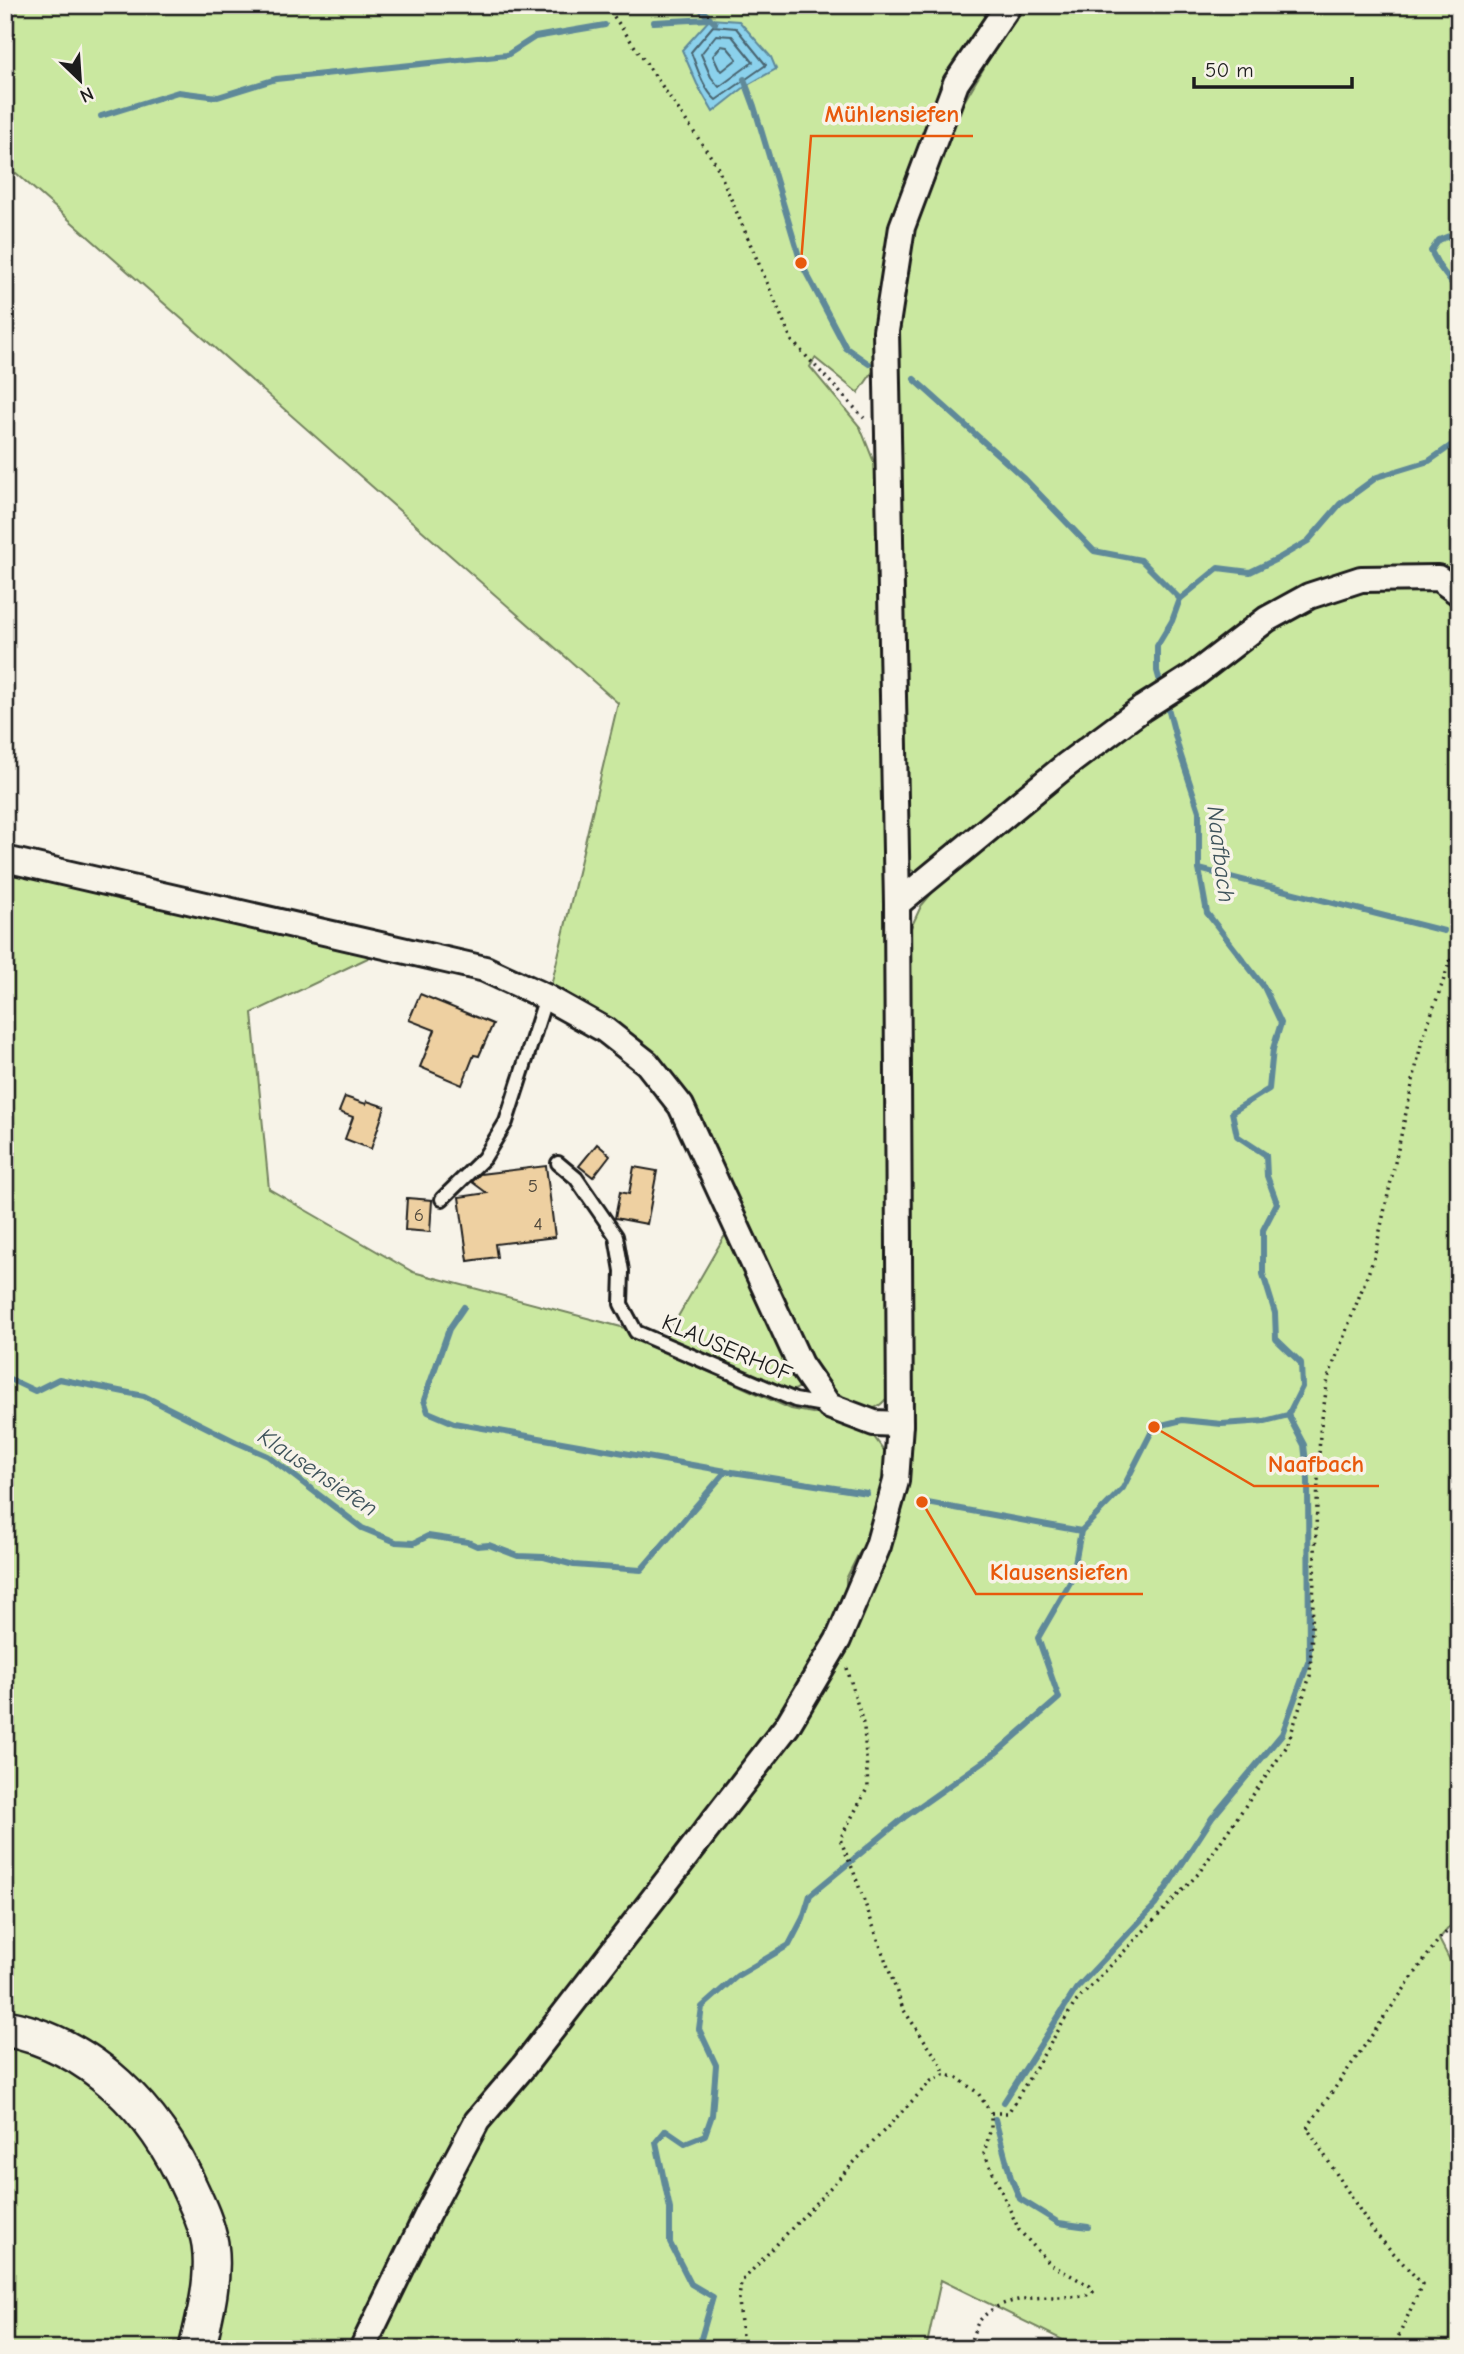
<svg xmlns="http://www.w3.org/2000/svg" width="1464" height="2354" viewBox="0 0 1464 2354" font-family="'Comic Neue',sans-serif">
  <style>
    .green { fill: #cae8a0; stroke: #73825e; stroke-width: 2 }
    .water { fill: #8bd1ec; stroke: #5f8999; stroke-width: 2 }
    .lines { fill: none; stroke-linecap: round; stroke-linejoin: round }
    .shore { stroke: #48646f; stroke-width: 2 }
    .stream { stroke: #5f8999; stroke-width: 6 }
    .building { fill: #eed0a1; stroke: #1c1c1c; stroke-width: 2 }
    .lane-casing { stroke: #1c1c1c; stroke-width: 18 }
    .street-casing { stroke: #1c1c1c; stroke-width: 30 }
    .secondary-casing { stroke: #1c1c1c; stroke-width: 40 }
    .path { stroke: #1c1c1c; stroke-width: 3.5; stroke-dasharray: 2 5; stroke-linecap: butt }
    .lane { stroke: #f7f3e8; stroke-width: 12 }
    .street { stroke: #f7f3e8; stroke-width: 24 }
    .secondary { stroke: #f7f3e8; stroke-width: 35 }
    .labels { text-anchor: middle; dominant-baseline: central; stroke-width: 7; stroke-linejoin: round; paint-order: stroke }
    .number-label { font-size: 19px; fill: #50493d }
    .street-label { font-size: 23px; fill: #1c1c1c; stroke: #f7f3e8 }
    .water-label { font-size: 24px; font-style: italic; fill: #3d525a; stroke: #f7f3e8 }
    .leader { fill: none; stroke: #e8590c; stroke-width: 2.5 }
    .callout-dot { fill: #e8590c; stroke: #f7f3e8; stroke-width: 2.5 }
    .callout-label { font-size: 24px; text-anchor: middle; font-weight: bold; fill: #e8590c; stroke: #f7f3e8; stroke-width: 7; stroke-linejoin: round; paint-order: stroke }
  </style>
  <rect width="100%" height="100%" fill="#f7f3e8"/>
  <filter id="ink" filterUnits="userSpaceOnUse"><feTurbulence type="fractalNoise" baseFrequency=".0143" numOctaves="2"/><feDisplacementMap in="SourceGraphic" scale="14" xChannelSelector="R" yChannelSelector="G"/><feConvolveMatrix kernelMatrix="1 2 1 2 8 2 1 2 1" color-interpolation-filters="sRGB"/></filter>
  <g filter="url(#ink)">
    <!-- green -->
    <g class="green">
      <path d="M 5,5 L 1008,5 L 943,105 L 876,367 L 858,393 L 815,358 L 810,367 L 860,427 L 881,480 L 890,1393 C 868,1430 838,1396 817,1377 L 690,1110 L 551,986 L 618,703 L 16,173 L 5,179 Z"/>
      <polygon points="1023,5 1459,5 1459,1916 1439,1939 1459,1978 1459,2349 1081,2349 941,2280 926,2349 5,2349 5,868 372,956 252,1013 269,1189 413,1272 625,1328 640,1341 791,1409 850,1420 869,1430 885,1452 890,1472 872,1536 858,1555 846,1579 846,1590 826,1650 902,1485 909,932 921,906 943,880 907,869 902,859 899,307 906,243 948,129 1002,37"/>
      <path d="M 734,1231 L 803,1383 C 797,1392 789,1391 779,1389 L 665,1339 L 724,1237 Z"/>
    </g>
    <!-- water -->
    <polygon class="water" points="710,19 739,21 771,57 776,69 746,86 713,112 697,84 682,50"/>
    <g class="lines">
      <!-- shore -->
      <g class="shore">
        <path d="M 713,26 L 736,28 L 766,65 L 716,100 C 704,90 697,68 691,52 Z"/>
        <polygon points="716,35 732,36 753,62 719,87 711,77 701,54"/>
        <polygon points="721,46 727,47 737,59 722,71 719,69 713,56"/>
      </g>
      <!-- stream -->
      <g class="stream">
        <polyline points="696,5 715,23"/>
        <polyline points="654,22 710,19"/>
        <polyline points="744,79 754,106 801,263 846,348 869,364"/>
        <polyline points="101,116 178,92 218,97 276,79 507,55 535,37 605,25"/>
        <polyline points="1459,232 1439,240 1431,251 1439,266 1457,290 1459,289"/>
        <polyline points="914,379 1025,479 1094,551 1141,560 1180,599"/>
        <polyline points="1162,689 1157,671 1157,646 1172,621 1180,599 1218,568 1250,572 1279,558 1308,541 1340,504 1377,477 1429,461 1459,440"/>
        <polyline points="1199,869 1444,931"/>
        <polyline points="464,1307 449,1329 424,1400 428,1412 454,1423 726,1471"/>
        <polyline points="5,1377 35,1391 59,1379 144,1396 236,1442 268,1456 362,1528 396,1542 414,1543 428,1536 468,1542 477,1546 489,1545 518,1556 544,1557 574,1565 641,1570 726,1471 867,1493"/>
        <polyline points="922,1502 1081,1531"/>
        <polyline points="1004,2102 1076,1989 1155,1905 1212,1818 1282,1734 1309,1660 1308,1480 1304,1445 1288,1415"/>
        <polyline points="995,2119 1011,2178 1020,2199 1059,2223 1088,2227"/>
        <polyline points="698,2349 713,2297 691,2284 670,2243 670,2209 656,2142 666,2130 685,2143 705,2135 712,2115 716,2065 699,2029 702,2007 737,1976 789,1945 803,1918 810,1895 906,1816 997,1752 1059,1698 1038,1638 1072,1579 1081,1531 1123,1488 1154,1427 1182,1420 1222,1424 1265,1421 1288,1415 1302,1387 1301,1363 1276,1339 1275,1313 1263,1274 1263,1230 1277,1203 1267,1176 1266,1155 1237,1136 1232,1112 1269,1089 1273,1049 1281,1023 1264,987 1207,913 1199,869 1199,811 1179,750 1166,700"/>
      </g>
    </g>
    <!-- building -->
    <g class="building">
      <polygon points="420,994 493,1024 479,1056 474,1055 462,1085 420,1067 435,1030 409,1020"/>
      <polygon points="345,1097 366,1104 367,1101 385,1107 371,1149 345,1139 353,1117 339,1112"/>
      <polygon points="597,1144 610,1155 593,1177 579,1166"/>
      <polygon points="546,1166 555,1237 495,1244 497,1257 468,1261 459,1197 487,1193 472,1182 480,1174"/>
      <polygon points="634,1167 657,1171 647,1224 615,1218 620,1192 629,1194"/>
      <polygon points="407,1198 432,1200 430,1232 405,1230"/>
    </g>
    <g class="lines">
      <defs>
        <g id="lane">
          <polyline points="558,1163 576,1178 616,1236 622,1271 621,1304 636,1332 795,1400 829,1406"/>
          <polyline points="442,1199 484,1158 506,1122 546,997"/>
        </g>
        <g id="street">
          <polyline points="5,859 485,969 546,997 605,1030 647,1063 681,1106 800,1364 829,1406 874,1423 900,1424"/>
          <polyline points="897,904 1065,766 1143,708 1193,676 1267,619 1309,596 1361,579 1438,578 1459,593"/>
          <polyline points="362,2349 428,2213 477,2121 523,2067 787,1726 838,1640 878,1546 896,1481 900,1424 897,904 886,331 902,227 956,83 1009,5"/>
        </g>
        <path id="secondary" d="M 5,2028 C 91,2044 156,2111 190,2189 C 198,2206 207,2225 210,2244 C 215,2278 205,2316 197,2349"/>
      </defs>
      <!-- lane casing -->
      <use href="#lane" class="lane-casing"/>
      <!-- street casing -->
      <use href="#street" class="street-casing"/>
      <!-- secondary casing -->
      <use href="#secondary" class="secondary-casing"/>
      <!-- path -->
      <g class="path">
        <polyline points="606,5 716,164 792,341 864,418"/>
        <polyline points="847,1668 864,1727 868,1787 840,1839 853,1870 903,2009 942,2066 944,2075"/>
        <polyline points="991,2113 1008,2113 1075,2003 1198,1874 1287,1746 1310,1676 1320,1432 1328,1378 1374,1258 1422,1040 1459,937"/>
        <path d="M 743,2349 L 739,2299 L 741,2282 L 931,2081 L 944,2075 L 956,2077 L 978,2093 L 991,2113 L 991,2128 L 984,2153 L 1019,2230 L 1050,2264 L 1090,2286 L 1093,2292 L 1085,2296 C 1051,2299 1000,2291 978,2323 C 974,2330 971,2341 968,2349"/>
        <polyline points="1393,2349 1422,2284 1374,2232 1307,2128 1439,1939 1459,1921"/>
      </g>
      <!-- lane -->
      <use href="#lane" class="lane"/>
      <!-- street -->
      <use href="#street" class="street"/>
      <!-- secondary -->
      <use href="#secondary" class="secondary"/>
    </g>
  </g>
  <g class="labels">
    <!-- number labels -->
    <g class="number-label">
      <text x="533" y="1186">5</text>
      <text x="419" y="1215">6</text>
      <text x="538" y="1224">4</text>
    </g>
    <!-- street labels -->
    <g class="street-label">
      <text transform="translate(727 1348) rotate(23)">KLAUSERHOF</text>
    </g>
    <!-- water labels -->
    <g class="water-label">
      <text transform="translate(1221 854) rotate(83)">Naafbach</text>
      <text transform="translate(318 1472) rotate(34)">Klausensiefen</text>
    </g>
  </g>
  <!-- callouts -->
  <path class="leader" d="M801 263L811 136H973M1154 1427L1254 1486H1379M922 1502L976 1594H1143"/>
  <g class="callout-dot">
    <circle cx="801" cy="263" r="7"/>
    <circle cx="1154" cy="1427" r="7"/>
    <circle cx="922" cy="1502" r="7"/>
  </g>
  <g class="callout-label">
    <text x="892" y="122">Mühlensiefen</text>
    <text x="1316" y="1472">Naafbach</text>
    <text x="1059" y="1580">Klausensiefen</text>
  </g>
  <!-- margin -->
  <rect width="1464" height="2354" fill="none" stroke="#f7f3e8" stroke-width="28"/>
  <rect x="14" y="14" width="1436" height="2326" fill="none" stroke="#1c1c1c" stroke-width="2.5" filter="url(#ink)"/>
  <!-- north arrow -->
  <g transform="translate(80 80) rotate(155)" stroke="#f7f3e8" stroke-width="5" paint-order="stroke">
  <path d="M0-5L12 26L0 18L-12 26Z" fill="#1c1c1c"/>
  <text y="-10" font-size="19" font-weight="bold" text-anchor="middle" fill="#1c1c1c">N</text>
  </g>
  <!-- scale -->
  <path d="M1194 77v10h158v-10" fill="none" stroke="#1c1c1c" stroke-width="3.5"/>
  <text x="1205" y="77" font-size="21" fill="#1c1c1c" stroke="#f7f3e8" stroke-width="5" paint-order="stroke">50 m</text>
</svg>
